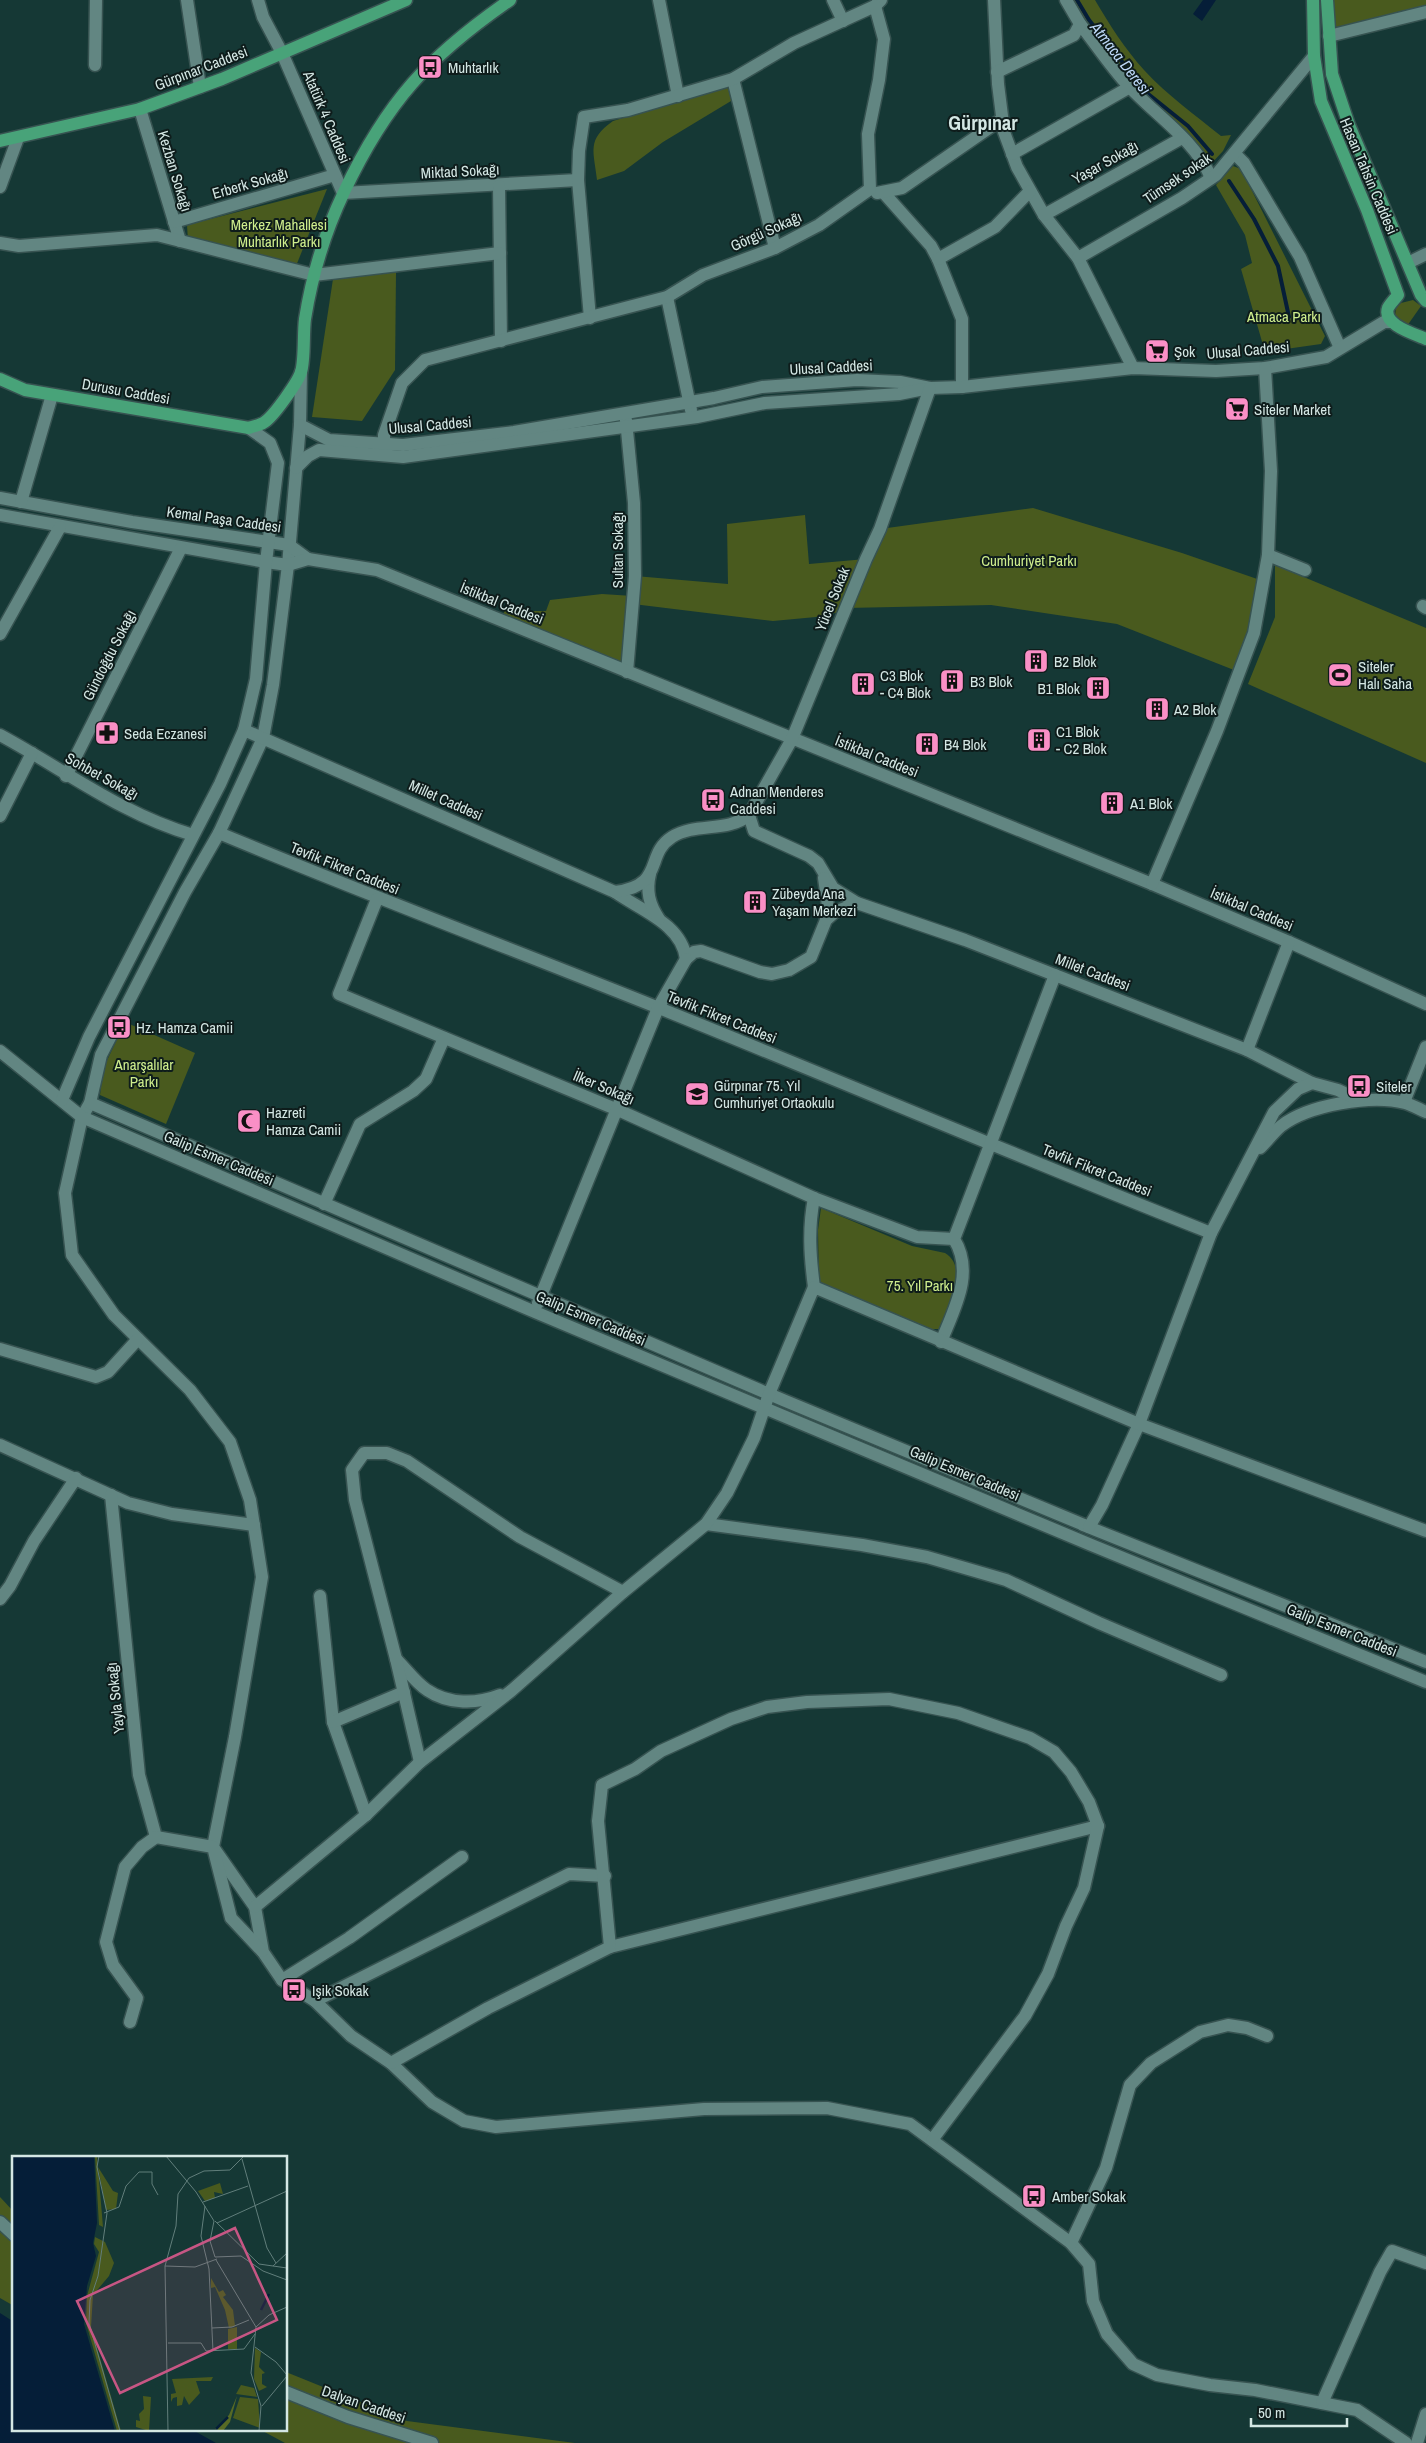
<svg xmlns="http://www.w3.org/2000/svg" width="1426" height="2443" viewBox="0 0 1426 2443" font-family="'Archivo Narrow',sans-serif">
  <style>
    .green { fill: #495a1e }
    .water { fill: #051e38 }
    .lines { fill: none; stroke-linecap: round; stroke-linejoin: round }
    .stream { stroke: #051e38; stroke-width: 4 }
    .minor-casing { stroke: #375351; stroke-width: 15 }
    .major-casing { stroke: #375351; stroke-width: 15 }
    .minor { stroke: #628682; stroke-width: 12 }
    .major { stroke: #48a379; stroke-width: 12 }
    .labels { text-anchor: middle; dominant-baseline: central; stroke-width: 4; stroke-linejoin: round; paint-order: stroke }
    .poi-label { font-size: 15px; fill: #d4e7e4; stroke: #0e1c1b; text-anchor: start }
    .street-label { font-size: 15px; fill: #d4e7e4; stroke: #0e1c1b }
    .park-label { font-size: 15px; fill: #cfee8d; stroke: #0e1c1b }
    .water-label { font-size: 16px; font-style: italic; fill: #bdd8f7; stroke: #0e1c1b }
    .district-label { font-size: 20px; font-weight: bold; fill: #d4e7e4; stroke: #0e1c1b }
    .inset-river { fill: none; stroke: #051e38; stroke-width: 2.5 }
    .inset-road { fill: none; stroke: #617e7b; stroke-width: 1 }
    .view { fill: #c75684; fill-opacity: 0.15; stroke: #c75684; stroke-width: 2.5 }
    .inset-edge { fill: none; stroke: #d4e7e4; stroke-width: 2.5 }
  </style>
  <rect width="100%" height="100%" fill="#153835"/>
  <!-- green -->
  <g class="green">
    <path d="M 1066,0 L 1095,0 C 1109,24 1125,49 1144,70 C 1167,95 1195,115 1221,136 L 1231,135 L 1223,151 L 1210,165 L 1130,87 Z"/>
    <polygon points="1329,0 1426,0 1426,12 1329,36"/>
    <path d="M 726,86 L 733,90 L 731,101 L 663,142 L 624,171 L 597,180 C 594,151 586,140 613,121 Z"/>
    <polygon points="1233,166 1241,169 1325,336 1321,344 1265,352 1241,269 1252,263 1245,235 1216,185"/>
    <polygon points="327,189 296,266 188,241 187,225"/>
    <polygon points="396,272 395,370 362,421 312,417 333,279"/>
    <polygon points="1413,300 1421,306 1407,326 1395,316 1396,308 1401,303"/>
    <polygon points="1033,508 1182,553 1263,581 1239,672 1117,624 991,605 846,608 844,611 816,617 773,621 633,604 623,664 502,621 505,607 525,611 546,611 550,600 602,594 633,596 635,576 728,584 727,524 805,515 809,564 866,559 880,529"/>
    <polygon points="1275,565 1426,628 1426,763 1248,684 1275,617"/>
    <polygon points="125,1022 195,1053 166,1124 100,1095 103,1069"/>
    <path d="M 821,1208 L 912,1246 L 945,1253 C 970,1268 948,1309 941,1329 L 931,1329 L 819,1284 L 818,1230 Z"/>
    <polygon points="0,2197 14,2212 14,2306 0,2298"/>
    <polygon points="286,2372 407,2421 575,2443 285,2443 259,2429 286,2429"/>
  </g>
  <!-- water -->
  <g class="water">
    <polygon points="1203,0 1216,0 1202,21 1193,14"/>
    <polygon points="0,2313 14,2322 14,2429 191,2429 216,2443 0,2443"/>
  </g>
  <g class="lines">
    <!-- stream -->
    <g class="stream">
      <polyline points="1077,0 1089,20 1147,93 1188,126 1212,154"/>
      <polyline points="1229,181 1254,219 1278,266 1289,317"/>
    </g>
    <defs>
      <g id="minor">
        <polyline points="187,0 200,87"/>
        <polyline points="258,0 263,17 282,53 343,193 578,180"/>
        <polyline points="659,0 678,96"/>
        <polyline points="833,0 843,21"/>
        <polyline points="994,0 998,84 1004,132 1017,167 1044,215 1078,258 1133,368"/>
        <path d="M 1080,24 C 1095,43 1109,64 1125,82 C 1152,113 1195,139 1211,178"/>
        <polyline points="1329,36 1426,12"/>
        <polyline points="95,65 96,0"/>
        <polyline points="997,72 1074,35 1080,24 1066,0"/>
        <polyline points="733,79 775,248"/>
        <polyline points="140,109 180,241"/>
        <polyline points="1012,154 1130,87"/>
        <polyline points="1235,154 1244,163 1300,257 1340,348"/>
        <polyline points="499,186 501,341"/>
        <polyline points="0,187 18,138"/>
        <polyline points="883,192 931,246 938,259 962,319 962,387"/>
        <polyline points="877,193 902,188 1002,119"/>
        <polyline points="1044,215 1182,138"/>
        <polyline points="174,222 335,175"/>
        <polyline points="0,243 19,246 157,235 314,275 500,253"/>
        <polyline points="1078,258 1182,198 1216,175 1314,56"/>
        <polyline points="938,259 995,227 1030,191"/>
        <polyline points="1408,263 1426,254"/>
        <polyline points="667,297 691,410"/>
        <polyline points="590,318 578,180 579,151 584,117 628,110 733,79 794,43 875,6 881,0"/>
        <polyline points="301,372 300,425 288,565 273,685 263,738 219,833 185,892 101,1055 90,1103 82,1117 65,1193 72,1255 114,1315 190,1390 230,1442 250,1500 262,1577 235,1737 213,1847 255,1907 263,1952 282,1980 315,2001 351,2036 391,2063 432,2102 464,2121 496,2127 704,2109 827,2108 910,2124 1071,2243 1089,2264 1093,2301 1107,2334 1133,2364 1157,2375 1210,2385 1255,2390 1357,2410 1406,2443"/>
        <polyline points="626,420 634,503 635,576 627,672"/>
        <polyline points="300,425 329,440 403,445 514,432 714,398 762,387 857,380 900,382 930,388 962,387 1133,368 1216,371 1265,368 1326,357 1384,322 1392,322"/>
        <polyline points="384,455 384,435 402,383 425,360 667,297 703,275 775,248 819,225 870,189 868,134 879,80 884,39 875,6"/>
        <polyline points="296,468 308,456 319,450 403,457 697,417 765,403 899,394 924,389"/>
        <polyline points="0,498 132,522 289,545 308,559"/>
        <polyline points="21,502 52,395"/>
        <polyline points="0,515 266,562 288,565 308,559 377,570 1152,884 1289,942 1426,1004"/>
        <polyline points="1268,555 1305,570"/>
        <polyline points="1423,606 1426,608"/>
        <polyline points="0,634 60,527"/>
        <path d="M 244,730 L 615,892 C 640,910 682,924 686,959 L 694,952 L 701,951 L 760,972 L 772,974 L 789,970 L 811,957 L 826,920 L 835,912 L 857,903"/>
        <path d="M 0,735 C 65,770 121,814 193,835"/>
        <polyline points="66,776 181,548"/>
        <polyline points="749,815 754,831 809,856 818,863 833,888 857,903 965,940 1247,1050 1312,1083"/>
        <polyline points="0,816 32,753"/>
        <path d="M 219,833 C 365,894 512,949 659,1008 C 843,1082 1026,1160 1211,1233"/>
        <path d="M 650,874 C 646,891 649,904 659,919"/>
        <polyline points="824,878 828,906 826,920"/>
        <polyline points="1152,884 1217,731 1254,633 1268,555 1271,471 1265,368"/>
        <path d="M 615,892 C 666,885 644,855 672,837 C 696,822 727,833 749,815 L 792,739 L 866,559 L 880,529 L 930,388"/>
        <polyline points="377,899 339,994 618,1110 814,1198 917,1237 954,1239"/>
        <polyline points="1247,1050 1289,942"/>
        <polyline points="0,1051 82,1117 535,1312 1089,1544 1426,1682"/>
        <polyline points="62,1100 89,1037 220,784 244,730 256,679 266,562 278,463 270,443 249,428"/>
        <polyline points="1404,1102 1426,1047"/>
        <polyline points="90,1103 783,1400 1084,1525"/>
        <path d="M 1260,1148 C 1267,1141 1274,1132 1281,1126 C 1308,1105 1372,1094 1405,1103 C 1412,1105 1419,1109 1426,1112"/>
        <polyline points="324,1204 360,1124 413,1091 426,1079 444,1038"/>
        <path d="M 814,1287 C 810,1256 808,1229 814,1198"/>
        <polyline points="538,1303 658,1008 686,959"/>
        <path d="M 941,1342 C 954,1309 975,1273 954,1239 L 1055,975"/>
        <polyline points="0,1349 96,1377 108,1372 138,1339"/>
        <polyline points="0,1445 128,1503 172,1514 254,1525"/>
        <polyline points="111,1495 139,1775 156,1837 213,1847 231,1918 262,1951"/>
        <polyline points="706,1524 862,1545 927,1557 1006,1580 1099,1623 1221,1675"/>
        <polyline points="1083,1525 1426,1662"/>
        <polyline points="1089,1527 1102,1505 1139,1424 1211,1233 1274,1112 1298,1089 1312,1083 1338,1090 1359,1100"/>
        <polyline points="320,1596 333,1722 366,1815"/>
        <polyline points="0,1599 10,1586 34,1541 76,1478"/>
        <path d="M 396,1659 C 406,1669 416,1683 427,1690 C 449,1705 477,1704 500,1695"/>
        <polyline points="333,1722 404,1692"/>
        <polyline points="420,1762 396,1659 355,1500 352,1470 364,1453 387,1453 407,1461 520,1537 623,1592"/>
        <polyline points="255,1907 366,1815 420,1762 511,1691 623,1592 706,1524 727,1493 754,1438 769,1394 814,1287 1139,1424 1426,1531"/>
        <polyline points="610,1947 1098,1826"/>
        <polyline points="282,1980 349,1938 462,1857"/>
        <polyline points="315,2001 569,1874 605,1876"/>
        <polyline points="130,2022 137,1998 113,1965 106,1942 125,1867 142,1847 156,1837"/>
        <polyline points="391,2063 488,2008 610,1947 598,1821 602,1785 635,1769 661,1751 731,1719 767,1707 807,1702 889,1699 958,1713 1030,1738 1054,1752 1071,1772 1089,1802 1098,1826 1084,1888 1066,1926 1048,1974 1025,2016 932,2140"/>
        <polyline points="0,2222 14,2235"/>
        <polyline points="1071,2243 1106,2168 1130,2085 1151,2063 1200,2032 1228,2025 1247,2028 1267,2036"/>
        <polyline points="286,2392 348,2417 432,2443"/>
        <polyline points="1322,2403 1380,2272 1392,2251 1426,2263"/>
        <polyline points="1417,2443 1426,2414"/>
      </g>
      <g id="major">
        <path d="M 1313,0 L 1314,56 L 1321,101 L 1367,210 L 1398,295 C 1395,299 1390,304 1388,308 C 1382,325 1415,334 1426,339"/>
        <polyline points="1327,0 1332,74 1349,125 1421,295 1426,301"/>
        <polyline points="0,141 140,109 222,79 406,0"/>
        <path d="M 0,379 L 25,390 L 249,428 C 254,426 262,425 266,421 C 275,414 298,382 301,372 C 305,359 303,334 305,319 C 312,275 325,232 344,192 C 387,101 428,57 510,0"/>
      </g>
    </defs>
    <!-- minor casing -->
    <use href="#minor" class="minor-casing"/>
    <!-- major casing -->
    <use href="#major" class="major-casing"/>
    <!-- minor -->
    <use href="#minor" class="minor"/>
    <!-- major -->
    <use href="#major" class="major"/>
  </g>
  <!-- icons -->
  <defs>
    <symbol id="bus-square" viewBox="-11 -11 22 22"><rect x="-9" y="-9" width="18" height="18" rx="4" fill="#fa8fc6" stroke="#0e1c1b"/><path d="M-5-6H5V4H4V6H2V4H-2V6H-4V4H-5ZM-3.5-4V0h7V-4ZM-3.5 1.2v1.5H-2V1.2ZM2 1.2v1.5H3.5V1.2Z" fill="#111"/></symbol>
    <symbol id="supermarket-square" viewBox="-11 -11 22 22"><rect x="-9" y="-9" width="18" height="18" rx="4" fill="#fa8fc6" stroke="#0e1c1b"/><path d="M-6-5.5h2.5l.6 2H6L4.5 2H-2.5L-4.4-4H-6ZM-1.5 3.2a1.3 1.3 0 1 0 .1 0ZM3 3.2a1.3 1.3 0 1 0 .1 0Z" fill="#111"/></symbol>
    <symbol id="building-square" viewBox="-11 -11 22 22"><rect x="-9" y="-9" width="18" height="18" rx="4" fill="#fa8fc6" stroke="#0e1c1b"/><path d="M-4-6H4V6H1V3H-1V6H-4ZM-2.5-4.3h1.7v1.8h-1.7ZM.8-4.3h1.7v1.8H.8ZM-2.5-1h1.7V.8h-1.7ZM.8-1h1.7V.8H.8Z" fill="#111"/></symbol>
    <symbol id="stadium-square" viewBox="-11 -11 22 22"><rect x="-9" y="-9" width="18" height="18" rx="4" fill="#fa8fc6" stroke="#0e1c1b"/><path d="M0-5a6.5 5 0 1 0 0 10a6.5 5 0 1 0 0-10ZM-3.5-1.8h7v3.6h-7Z" fill="#111"/></symbol>
    <symbol id="pharmacy-square" viewBox="-11 -11 22 22"><rect x="-9" y="-9" width="18" height="18" rx="4" fill="#fa8fc6" stroke="#0e1c1b"/><path d="M-2-6h4v4h4v4h-4v4h-4v-4h-4v-4h4Z" fill="#111"/></symbol>
    <symbol id="school-square" viewBox="-11 -11 22 22"><rect x="-9" y="-9" width="18" height="18" rx="4" fill="#fa8fc6" stroke="#0e1c1b"/><path d="M0-5L7-2L0 1L-7-2ZM-4 1L0 2.5L4 1V4Q0 6-4 4Z" fill="#111"/></symbol>
    <symbol id="mosque-square" viewBox="-11 -11 22 22"><rect x="-9" y="-9" width="18" height="18" rx="4" fill="#fa8fc6" stroke="#0e1c1b"/><path d="M3.5-4.9A6 6 0 1 0 3.5 4.9A5 5 0 1 1 3.5-4.9Z" fill="#111"/></symbol>
  </defs>
  <g fill-rule="evenodd">
    <use href="#bus-square" x="416" y="53" width="28" height="28"/>
    <use href="#supermarket-square" x="1143" y="337" width="28" height="28"/>
    <use href="#supermarket-square" x="1223" y="395" width="28" height="28"/>
    <use href="#building-square" x="1022" y="647" width="28" height="28"/>
    <use href="#stadium-square" x="1326" y="661" width="28" height="28"/>
    <use href="#building-square" x="938" y="667" width="28" height="28"/>
    <use href="#building-square" x="849" y="670" width="28" height="28"/>
    <use href="#building-square" x="1084" y="674" width="28" height="28"/>
    <use href="#building-square" x="1143" y="695" width="28" height="28"/>
    <use href="#pharmacy-square" x="93" y="719" width="28" height="28"/>
    <use href="#building-square" x="1025" y="726" width="28" height="28"/>
    <use href="#building-square" x="913" y="730" width="28" height="28"/>
    <use href="#bus-square" x="699" y="786" width="28" height="28"/>
    <use href="#building-square" x="1098" y="789" width="28" height="28"/>
    <use href="#building-square" x="741" y="888" width="28" height="28"/>
    <use href="#bus-square" x="105" y="1013" width="28" height="28"/>
    <use href="#bus-square" x="1345" y="1072" width="28" height="28"/>
    <use href="#school-square" x="683" y="1080" width="28" height="28"/>
    <use href="#mosque-square" x="235" y="1107" width="28" height="28"/>
    <use href="#bus-square" x="280" y="1976" width="28" height="28"/>
    <use href="#bus-square" x="1020" y="2182" width="28" height="28"/>
  </g>
  <g class="labels">
    <!-- poi labels -->
    <g class="poi-label">
      <text x="448" y="67">Muhtarlık</text>
      <text x="1174" y="351">Şok</text>
      <text x="1254" y="409">Siteler Market</text>
      <text x="1054" y="661">B2 Blok</text>
      <text x="1358" y="666">Siteler<tspan x="1358" dy="17">Halı Saha</tspan></text>
      <text x="880" y="675">C3 Blok<tspan x="880" dy="17">- C4 Blok</tspan></text>
      <text x="970" y="681">B3 Blok</text>
      <text x="1080" y="688" text-anchor="end">B1 Blok</text>
      <text x="1174" y="709">A2 Blok</text>
      <text x="1056" y="731">C1 Blok<tspan x="1056" dy="17">- C2 Blok</tspan></text>
      <text x="124" y="733">Seda Eczanesi</text>
      <text x="944" y="744">B4 Blok</text>
      <text x="730" y="791">Adnan Menderes<tspan x="730" dy="17">Caddesi</tspan></text>
      <text x="1130" y="803">A1 Blok</text>
      <text x="772" y="893">Zübeyda Ana<tspan x="772" dy="17">Yaşam Merkezi</tspan></text>
      <text x="136" y="1027">Hz. Hamza Camii</text>
      <text x="714" y="1085">Gürpınar 75. Yıl<tspan x="714" dy="17">Cumhuriyet Ortaokulu</tspan></text>
      <text x="1376" y="1086">Siteler</text>
      <text x="266" y="1112">Hazreti<tspan x="266" dy="17">Hamza Camii</tspan></text>
      <text x="312" y="1990">Işik Sokak</text>
      <text x="1052" y="2196">Amber Sokak</text>
    </g>
    <!-- street labels -->
    <g class="street-label">
      <text transform="translate(201 68) rotate(-21)">Gürpınar Caddesi</text>
      <text transform="translate(327 117) rotate(67)">Atatürk 4 Caddesi</text>
      <text transform="translate(1105 162) rotate(-29)">Yaşar Sokağı</text>
      <text transform="translate(175 171) rotate(73)">Kezban Sokağı</text>
      <text transform="translate(460 171) rotate(-3)">Miktad Sokağı</text>
      <text transform="translate(1369 176) rotate(67)">Hasan Tahsin Caddesi</text>
      <text transform="translate(1177 178) rotate(-34)">Tümsek sokak</text>
      <text transform="translate(250 183) rotate(-16)">Erberk Sokağı</text>
      <text transform="translate(766 231) rotate(-24)">Görgü Sokağı</text>
      <text transform="translate(1248 350) rotate(-5)">Ulusal Caddesi</text>
      <text transform="translate(831 367) rotate(-3)">Ulusal Caddesi</text>
      <text transform="translate(126 391) rotate(10)">Durusu Caddesi</text>
      <text transform="translate(430 425) rotate(-5)">Ulusal Caddesi</text>
      <text transform="translate(224 519) rotate(8)">Kemal Paşa Caddesi</text>
      <text transform="translate(617 550) rotate(-90)">Sultan Sokağı</text>
      <text transform="translate(832 599) rotate(-68)">Yücel Sokak</text>
      <text transform="translate(502 603) rotate(22)">İstikbal Caddesi</text>
      <text transform="translate(109 655) rotate(-63)">Gündoğdu Sokağı</text>
      <text transform="translate(877 756) rotate(22)">İstikbal Caddesi</text>
      <text transform="translate(102 776) rotate(29)">Sohbet Sokağı</text>
      <text transform="translate(446 800) rotate(24)">Millet Caddesi</text>
      <text transform="translate(345 868) rotate(22)">Tevfik Fikret Caddesi</text>
      <text transform="translate(1252 909) rotate(23)">İstikbal Caddesi</text>
      <text transform="translate(1093 972) rotate(21)">Millet Caddesi</text>
      <text transform="translate(722 1017) rotate(22)">Tevfik Fikret Caddesi</text>
      <text transform="translate(604 1087) rotate(23)">İlker Sokağı</text>
      <text transform="translate(219 1158) rotate(23)">Galip Esmer Caddesi</text>
      <text transform="translate(1097 1170) rotate(22)">Tevfik Fikret Caddesi</text>
      <text transform="translate(591 1318) rotate(23)">Galip Esmer Caddesi</text>
      <text transform="translate(965 1473) rotate(23)">Galip Esmer Caddesi</text>
      <text transform="translate(1342 1630) rotate(22)">Galip Esmer Caddesi</text>
      <text transform="translate(115 1698) rotate(-96)">Yayla Sokağı</text>
      <text transform="translate(364 2404) rotate(19)">Dalyan Caddesi</text>
    </g>
    <!-- park labels -->
    <g class="park-label">
      <text x="279" y="224">Merkez Mahallesi<tspan x="279" dy="17">Muhtarlık Parkı</tspan></text>
      <text x="1284" y="316">Atmaca Parkı</text>
      <text x="1029" y="560">Cumhuriyet Parkı</text>
      <text x="144" y="1064">Anarşalılar<tspan x="144" dy="17">Parkı</tspan></text>
      <text x="920" y="1285">75. Yıl Parkı</text>
    </g>
    <!-- water labels -->
    <g class="water-label">
      <text transform="translate(1121 58) rotate(52)">Atmaca Deresi</text>
    </g>
    <!-- district labels -->
    <g class="district-label">
      <text x="983" y="122">Gürpınar</text>
    </g>
  </g>
  <!-- overview -->
  <g transform="translate(12 2156)">
    <rect width="275" height="275" fill="#153835"/>
    <path d="M 83,0 L 85,0 L 91,71 L 87,69 ZM 86,11 L 101,35 L 106,37 L 104,53 L 94,54 ZM 208,27 L 211,38 L 202,36 L 203,42 L 193,45 L 186,35 ZM 83,81 L 93,86 L 102,107 L 97,120 L 81,139 L 79,171 L 109,275 L 105,275 L 74,167 L 75,140 L 87,96 L 82,88 ZM 199,122 L 207,136 L 211,134 L 214,139 L 211,141 L 221,154 L 223,170 L 217,172 L 213,154 L 203,131 L 199,132 ZM 225,171 L 225,193 L 216,193 L 216,173 ZM 243,192 L 249,196 L 247,211 L 253,217 L 250,218 L 250,228 L 255,231 L 247,235 L 242,223 ZM 201,221 L 199,225 L 184,225 L 188,237 L 177,249 L 172,240 L 170,249 L 165,250 L 165,241 L 161,242 L 159,246 L 159,238 L 164,237 L 160,223 ZM 229,229 L 242,232 L 245,241 L 224,238 ZM 131,240 L 139,241 L 137,275 L 124,271 L 124,264 L 128,265 L 127,258 L 132,253 ZM 228,241 L 246,243 L 248,272 L 221,262 Z" fill="#495a1e"/>
    <path d="M 225,240 L 218,266 L 211,275 L 203,273 L 217,259 Z" fill="#576a25"/>
    <path d="M 0,0 L 82,0 L 85,67 L 81,87 L 84,100 L 75,130 L 72,168 L 103,275 L 0,275 Z" fill="#051e38"/>
    <path class="inset-river" d="M 249,154 L 257,138M 204,273 L 216,261"/>
    <path class="inset-road" d="M 87,0 L 85,11 L 95,57 L 86,120 L 78,144 L 77,167 L 108,275M 154,0 L 184,36 L 202,65 L 198,85 L 203,101 L 229,100 L 251,115 L 275,124M 230,3 L 255,92 L 264,107M 191,46 L 236,30M 193,50 L 189,80 L 197,113 L 201,195M 107,51 L 114,30 L 127,16 L 140,16 L 140,28 L 146,39M 92,57 L 107,51M 203,65 L 247,108 L 275,112M 205,67 L 275,35M 204,104 L 244,171M 153,110 L 183,111 L 205,103M 261,110 L 275,97M 200,172 L 220,171 L 237,164M 156,187 L 189,187 L 194,195 L 232,193 L 243,178M 243,191 L 264,206 L 275,219M 250,250 L 275,220M 156,275 L 153,110 L 164,70 L 166,38 L 177,22 L 192,15 L 218,14 L 232,0M 247,275 L 249,250 L 239,217 L 244,171 L 257,159 L 275,151"/>
    <path class="view" d="M 223,72 L 265,164 L 108,237 L 65,145 Z"/>
    <rect width="275" height="275" class="inset-edge"/>
  </g>
  <!-- scale -->
  <path d="M1251 2418v8h96v-8" fill="none" stroke="#d4e7e4" stroke-width="2.5"/>
  <text x="1258" y="2418" font-size="15" fill="#d4e7e4" stroke="#0e1c1b" stroke-width="4" paint-order="stroke">50 m</text>
</svg>
